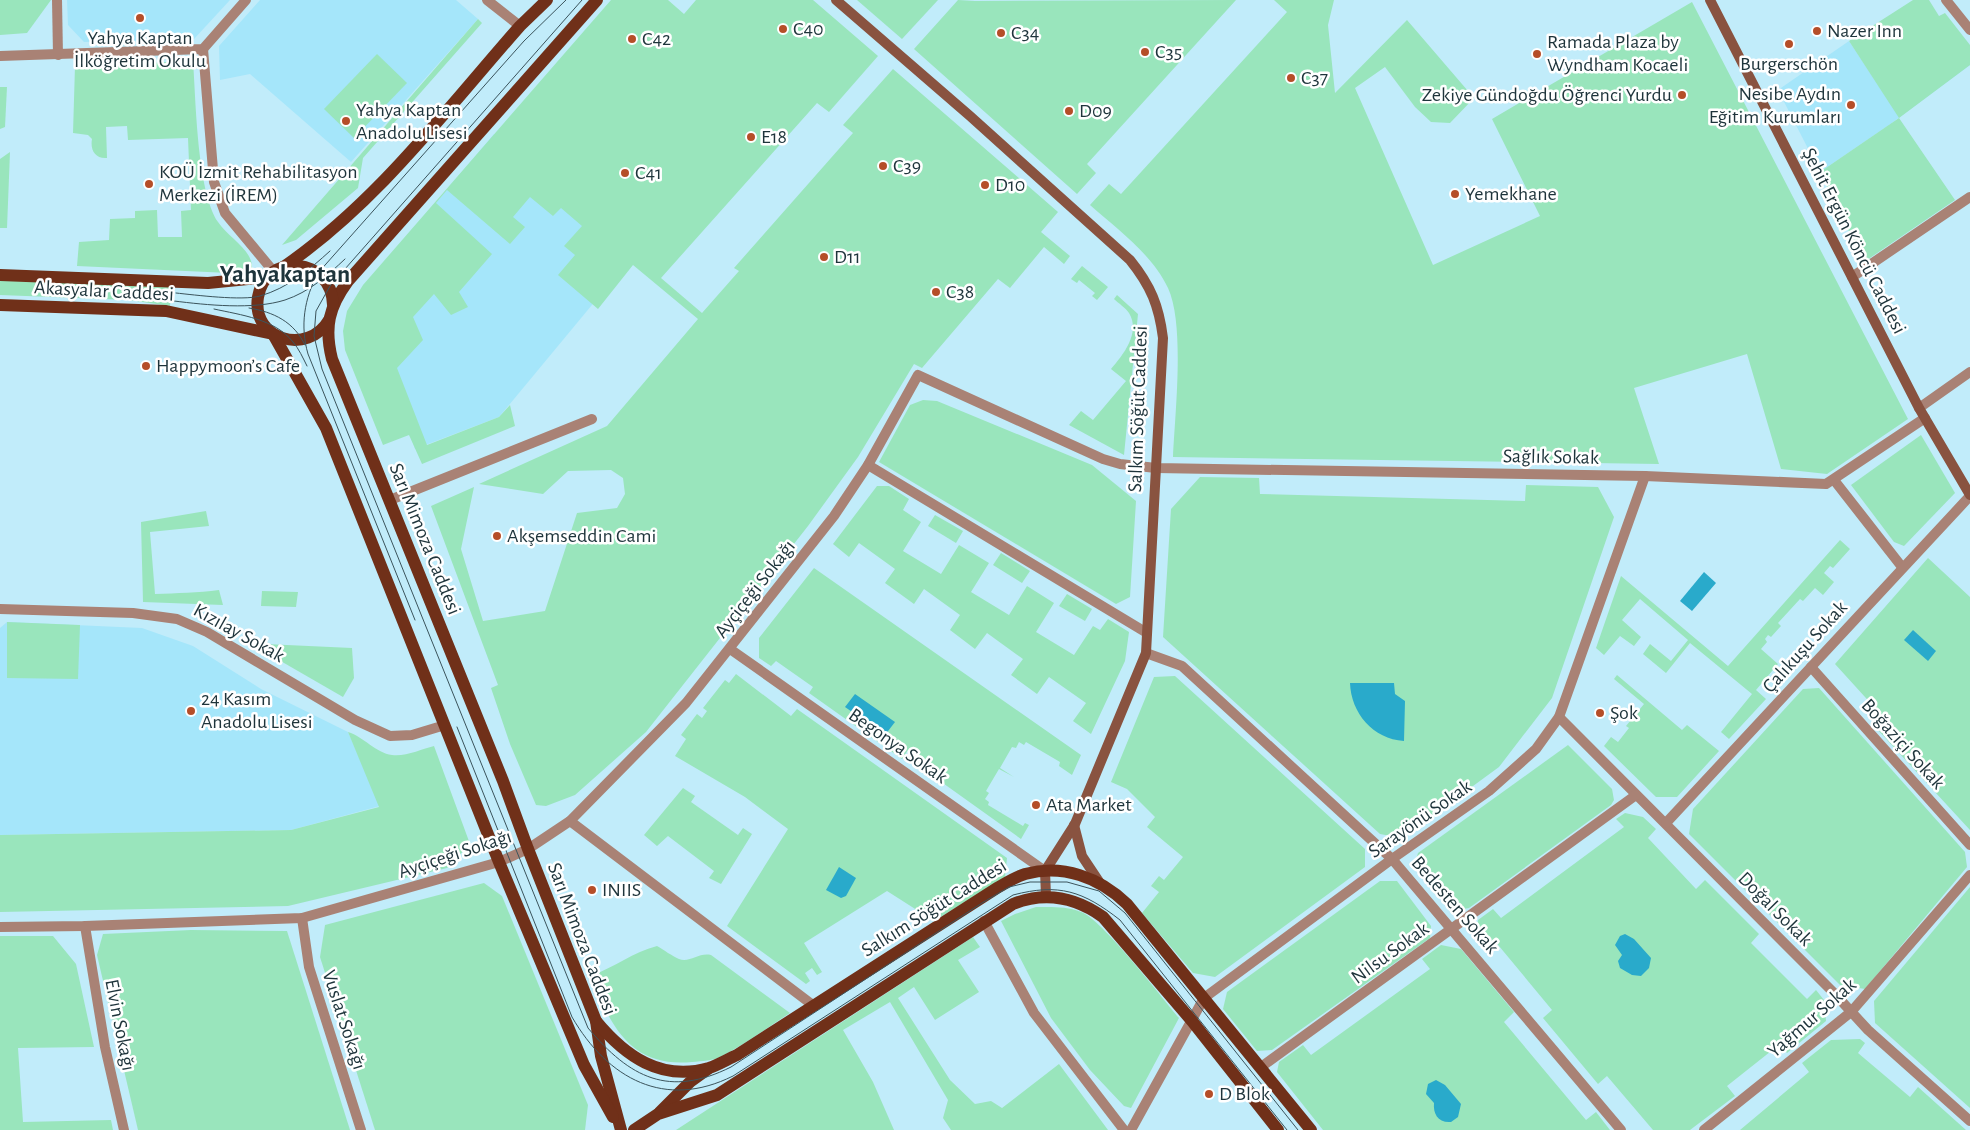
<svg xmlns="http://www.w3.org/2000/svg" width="1970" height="1130" viewBox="0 0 1970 1130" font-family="'Alegreya Sans',sans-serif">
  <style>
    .built { fill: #a5e6fa }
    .green { fill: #99e5bc }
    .water { fill: #29aacb }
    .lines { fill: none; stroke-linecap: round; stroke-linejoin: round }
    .street { stroke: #a98275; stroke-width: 10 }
    .secondary { stroke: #895340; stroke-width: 10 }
    .primary { stroke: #703019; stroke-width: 12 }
    .tram { stroke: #3b545c; stroke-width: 1 }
    .poi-dot { fill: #b54e28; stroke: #fff; stroke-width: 2 }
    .labels { text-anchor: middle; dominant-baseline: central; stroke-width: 5; stroke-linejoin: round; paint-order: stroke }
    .poi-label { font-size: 20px; fill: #1e343b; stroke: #fff; text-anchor: start }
    .street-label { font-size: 20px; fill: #1e343b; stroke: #fff }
    .district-label { font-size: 25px; font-weight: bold; fill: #1e343b; stroke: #fff }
  </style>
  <rect width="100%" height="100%" fill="#c1ecfa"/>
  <!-- built -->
  <g class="built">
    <polygon points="67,0 230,0 194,39 84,42 68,25"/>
    <polygon points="260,0 456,0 478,19 351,162 250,74 220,80 219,46"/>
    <polygon points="1849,41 1882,91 1970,45 1970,65 1889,125 1820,172 1778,90"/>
    <polygon points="494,134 635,253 499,417 415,449 367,291 379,270"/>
    <polygon points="7,622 142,628 193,646 261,689 348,732 380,806 291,830 0,835 0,628"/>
  </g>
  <!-- green -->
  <g class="green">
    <polygon points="0,0 51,0 27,33 0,35"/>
    <polygon points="611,0 668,0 684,14 696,0 813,0 878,56 829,112 817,103 661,278 702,313 739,271 734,268 853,133 843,125 893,69 1058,212 1041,232 1070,256 1064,264 1044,247 1010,288 998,279 922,368 914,364 858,457 808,526 646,732 575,795 546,806 536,805 510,744 491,688 498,685 431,506 474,487 461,549 483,621 545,611 577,513 617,508 625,494 623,478 611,470 568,471 543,494 479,484 607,426 698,319 633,265 598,309 558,275 575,255 564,246 582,226 561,208 553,216 530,197 513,217 525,227 510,244 447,190 436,203 492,254 459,292 468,307 451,315 434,294 413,317 423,340 397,368 427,445 499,417 510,405 515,426 422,464 409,435 383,445 345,350 343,331 347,311 363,285"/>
    <polygon points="857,0 938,0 902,39"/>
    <polygon points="958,0 975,1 1236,0 1087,164 1096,173 1077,194 914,49"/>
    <path d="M 1274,0 L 1334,0 L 1328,25 L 1335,93 L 1407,20 L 1474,98 L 1450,123 L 1431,122 L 1415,107 L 1385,67 L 1355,88 L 1433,265 L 1540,216 L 1492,119 L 1692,2 L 1908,419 L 1827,474 L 1781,469 L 1747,354 L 1634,388 L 1659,464 L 1173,457 C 1175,413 1185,325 1168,288 C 1152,254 1117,229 1090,205 L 1109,184 L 1121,194 L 1287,12 Z"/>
    <polygon points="1913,0 1929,0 1939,16 1945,13 1970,45 1970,65 1899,118 1955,200 1864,262 1820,172 1899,118 1849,41"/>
    <polygon points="478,19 482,23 363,158 358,188 296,240 282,245"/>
    <polygon points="377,54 407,83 354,138 324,109"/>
    <path d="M 193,61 C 196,101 197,191 218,222 C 229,239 258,252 251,274 L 77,266 L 79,242 L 109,240 L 110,219 L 135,218 L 135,211 L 157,210 L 158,237 L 182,237 L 181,211 L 191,210 L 188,138 L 128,140 L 127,126 L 106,127 L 107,158 C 95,159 90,150 92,139 L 88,135 L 73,133 L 75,66 Z"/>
    <polygon points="0,87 7,87 5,127 0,129"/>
    <polygon points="10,152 7,228 0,228 0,159"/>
    <polygon points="1082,266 1108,287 1097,300 1092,296 1095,293 1079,280 1077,283 1071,279"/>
    <polygon points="0,280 171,287 170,306 129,300 0,295"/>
    <path d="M 1117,295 L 1138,314 L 1124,455 L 1069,425 L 1081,411 L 1093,420 L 1126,381 L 1111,369 C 1123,355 1141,333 1129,313 C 1126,308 1118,303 1114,299 Z"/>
    <polygon points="923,400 937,401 1092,465 1136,501 1130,597 1116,604 879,462 910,405"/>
    <polygon points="1921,435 1955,493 1904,546 1894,542 1851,485"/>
    <polygon points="1200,477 1259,478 1260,494 1525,501 1526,485 1598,487 1614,517 1552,698 1499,767 1402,838 1380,834 1163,637 1171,509"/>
    <polygon points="877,486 889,486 909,499 903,510 921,522 903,551 941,574 959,545 989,563 971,592 1009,615 1027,586 1054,603 1036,632 1074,655 1093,626 1100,630 1108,619 1129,632 1125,661 1091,734 1073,721 1086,703 1049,677 1037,694 1011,675 1023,659 987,633 975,649 950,630 960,615 924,589 914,604 885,583 895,569 859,543 849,557 833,544"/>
    <path d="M 206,511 L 209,526 L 150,532 L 155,594 C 177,593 198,593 219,590 L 223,605 L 143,602 L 141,522 Z"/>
    <polygon points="935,515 963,531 956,543 928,526"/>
    <polygon points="1840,540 1850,549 1833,568 1830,566 1824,573 1834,582 1823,595 1815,588 1803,601 1800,599 1778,623 1781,626 1771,637 1768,635 1765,639 1767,642 1761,649 1778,664 1756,690 1766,699 1729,739 1721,732 1752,694 1690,643 1666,673 1643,654 1650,644 1671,661 1688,640 1640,599 1622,620 1641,637 1634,646 1620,636 1604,655 1596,648 1621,576 1728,666"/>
    <polygon points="1001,553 1030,571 1022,583 993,565"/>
    <polygon points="1928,558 1970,597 1970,830 1877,729 1885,719 1835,664"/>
    <polygon points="814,568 1081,755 1072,775 1059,766 1060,762 1026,742 1024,745 1019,742 1016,748 1012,747 1000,768 1014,777 999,769 986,791 989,793 985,799 989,802 988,805 1023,826 1025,823 1029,825 1021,839 919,766 920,764 915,760 917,757 908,750 902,759 809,693 813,687 776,661 771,666 759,658 759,638"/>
    <polygon points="262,591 298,592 296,607 261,606"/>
    <polygon points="1067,594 1092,609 1085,621 1059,606"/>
    <polygon points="7,622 80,625 78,679 7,678"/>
    <polygon points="265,644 352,648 354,678 343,697 265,652"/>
    <polygon points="736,674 791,716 797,709 1007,858 1005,877 934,921 887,891 804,943 822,972 817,975 812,968 805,973 810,981 806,984 727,926 788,829 745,797 675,756 686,739 681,735 697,714 702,718 707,711 703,708 725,680 729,683"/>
    <polygon points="1617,675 1682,730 1687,725 1719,751 1677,797 1656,797 1604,746 1611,737 1618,742 1629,728 1626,726 1644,704 1614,679"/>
    <polygon points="1175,676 1365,849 1365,867 1215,977 1193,973 1142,913 1159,892 1151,886 1159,876 1164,880 1183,857 1147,827 1155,817 1127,789 1111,782 1154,677"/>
    <polygon points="1819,688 1965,852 1967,867 1865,989 1840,985 1689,834 1693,809 1803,689"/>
    <path d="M 348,732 C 364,737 376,753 392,755 C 405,757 422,749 434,746 L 470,844 L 447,868 L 288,906 L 0,912 L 0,835 L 291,830 L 379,807 Z"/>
    <polygon points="1568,745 1612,789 1614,800 1611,805 1469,908 1452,911 1414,866 1418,853"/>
    <polygon points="683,788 695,796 691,802 738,835 743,828 752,834 721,884 709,878 714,871 668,836 657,846 644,835"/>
    <polygon points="1625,813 1643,817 1656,829 1648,838 1696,889 1705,880 1759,934 1751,943 1807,999 1816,990 1824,1000 1826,1021 1787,1053 1780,1044 1727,1086 1735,1096 1690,1130 1653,1130 1607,1076 1598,1084 1543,1018 1552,1010 1494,940 1484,947 1477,939 1478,920 1493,909 1501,918 1624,827 1616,819"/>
    <polygon points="1380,881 1397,881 1431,926 1430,938 1272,1050 1257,1051 1223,1009 1227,992"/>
    <polygon points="484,883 502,896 588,1105 585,1130 375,1130 320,957 325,925"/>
    <polygon points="1970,887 1970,1108 1875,1023 1874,1001"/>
    <path d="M 1036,907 C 1051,907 1066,906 1081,912 C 1101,918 1162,998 1179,1018 L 1131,1108 L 1124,1106 L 1090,1070 L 1051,1018 L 1001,921 L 1015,914 Z"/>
    <polygon points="191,930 287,931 350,1130 138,1130 97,955 103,934"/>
    <polygon points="0,936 53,936 76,964 94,1047 18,1048 23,1122 111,1120 113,1130 0,1130"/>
    <polygon points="973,937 980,947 958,960 979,992 935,1020 914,987 898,998 950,1080 975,1104 991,1101 1002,1108 1059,1064 1108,1130 951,1130 943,1118 948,1100 890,1002 843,1030 873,1082 894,1130 676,1130"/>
    <polygon points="1441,945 1461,949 1514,1012 1504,1022 1586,1120 1596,1112 1610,1130 1323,1130 1277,1072 1279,1062 1303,1045 1311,1055 1430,969 1422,959"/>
    <path d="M 657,946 C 664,950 672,956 679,959 C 690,963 699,952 711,955 L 790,1013 C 768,1027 746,1044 722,1056 C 713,1061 702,1061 692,1062 C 630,1068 610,1025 591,976 C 615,967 633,952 657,946 Z"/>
    <polygon points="1860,1039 1865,1043 1858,1053 1910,1097 1918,1087 1966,1130 1740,1130 1809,1072 1802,1063 1831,1040"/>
  </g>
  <!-- water -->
  <g class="water">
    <polygon points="1704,572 1716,583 1692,611 1680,601"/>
    <polygon points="1913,630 1936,651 1928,661 1904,640"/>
    <path d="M 1350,683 L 1394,683 L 1395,694 L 1405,701 L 1404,741 C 1373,739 1351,713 1350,683 Z"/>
    <polygon points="855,694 895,722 885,735 845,707"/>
    <polygon points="839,867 856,878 846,896 841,898 826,890"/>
    <polygon points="1625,934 1634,939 1651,958 1649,968 1641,976 1632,975 1620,968 1618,961 1622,955 1615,945 1620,936"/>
    <path d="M 1436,1080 L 1445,1085 L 1461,1104 L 1458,1117 L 1451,1122 C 1438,1123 1433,1114 1434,1103 L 1426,1094 L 1428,1084 Z"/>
  </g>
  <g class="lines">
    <!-- street -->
    <g class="street">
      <polyline points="57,0 58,55"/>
      <polyline points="487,0 520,26"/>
      <polyline points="1946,0 1970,30"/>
      <polyline points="203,49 214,182 225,213 274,272"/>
      <polyline points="0,56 203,49 246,0"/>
      <polyline points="1852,277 1970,197"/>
      <polyline points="1919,408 1970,372"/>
      <polyline points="868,465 1147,633"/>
      <polyline points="1834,480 1902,567"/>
      <polyline points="390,500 592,419"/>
      <polyline points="0,609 133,613 177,619 207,632 355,720 390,736 412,735 445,725"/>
      <polyline points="730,649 1045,871"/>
      <polyline points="1146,653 1182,666 1392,859 1621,1130"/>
      <polyline points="1811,667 1970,845"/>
      <polyline points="1559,717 1834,993 1868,1030 1970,1121"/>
      <polyline points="570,821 814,1006"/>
      <polyline points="1666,823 1970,496"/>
      <polyline points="302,918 309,967 361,1130"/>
      <polyline points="984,921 1034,1013 1124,1130"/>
      <polyline points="85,926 105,1047 124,1130"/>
      <polyline points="0,927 85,926 302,918 499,862 528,849 570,821 686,703 834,516 868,465 918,375 1103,459 1120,464 1156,468 1645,476 1826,484 1925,418"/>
      <polyline points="1261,1067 1636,795"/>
      <polyline points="1131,1130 1204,998 1392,859 1489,791 1536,749 1559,717 1645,476"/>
      <polyline points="1704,1130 1851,1012 1970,875"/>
    </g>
    <!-- secondary -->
    <g class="secondary">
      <path d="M 836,0 L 970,116 L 1130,260 C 1151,286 1159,306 1163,338 L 1146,653 L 1075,824 L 1045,871 L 1046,896"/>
      <polyline points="1710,0 1919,408 1970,495"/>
      <polyline points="1074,825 1082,856 1100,883"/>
    </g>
    <!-- primary -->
    <g class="primary">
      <path d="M 597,0 L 348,281 C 329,307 324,327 332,359 L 503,781 L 528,849 L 596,1021 L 601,1056 L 621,1130"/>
      <path d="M 282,268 C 376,204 445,111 520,26 L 547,0"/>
      <polyline points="0,275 208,283 268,277"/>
      <polyline points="0,305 166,311 273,334"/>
      <path d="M 329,320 C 308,356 251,340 258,297 C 266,251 332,257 333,305"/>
      <polyline points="273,334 326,428 499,862 584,1065 613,1117"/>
      <path d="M 596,1021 C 625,1056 661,1082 709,1068 C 718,1065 728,1059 737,1055 L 997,888 C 1006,883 1015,877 1025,874 C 1063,864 1099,877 1127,904 L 1311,1130"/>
      <polyline points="660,1112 690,1082 708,1069"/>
      <path d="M 634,1130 L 658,1114 L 717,1095 L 1013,904 C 1046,891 1075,897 1103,917 L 1192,1021 L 1278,1130"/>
    </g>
    <!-- tram -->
    <g class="tram">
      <path d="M 582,0 L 330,286 L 316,311 L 314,336 L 322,369 L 588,1028 C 630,1078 669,1098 731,1067 L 982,903 L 1009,887 L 1030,882 L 1067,882 L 1099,891 L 1125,913 L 1298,1130"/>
      <path d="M 176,293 C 195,295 242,301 260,296 C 288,288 309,270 330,251"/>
      <path d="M 174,301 C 206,305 254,310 285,300 C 309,292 327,276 345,259"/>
      <path d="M 249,308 C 274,312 294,322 305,345"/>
      <path d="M 214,309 C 241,315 275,319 293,342 C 299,349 303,358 307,366"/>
      <path d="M 415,620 L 308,354 C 300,326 304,299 318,273 L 524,41 L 566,0"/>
      <path d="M 457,727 L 572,1017 C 608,1079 665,1110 733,1076 L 1013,895 C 1059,883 1083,891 1120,920 L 1287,1130"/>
    </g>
  </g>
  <!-- markers -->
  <g class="poi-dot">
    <circle cx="140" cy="18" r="5"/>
    <circle cx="783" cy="29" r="5"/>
    <circle cx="1817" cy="31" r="5"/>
    <circle cx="1001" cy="33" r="5"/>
    <circle cx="632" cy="39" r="5"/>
    <circle cx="1789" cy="44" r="5"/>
    <circle cx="1145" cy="52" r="5"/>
    <circle cx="1537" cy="54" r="5"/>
    <circle cx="1291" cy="78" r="5"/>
    <circle cx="1682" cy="95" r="5"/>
    <circle cx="1851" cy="105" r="5"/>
    <circle cx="1069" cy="111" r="5"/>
    <circle cx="346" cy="121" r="5"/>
    <circle cx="751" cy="137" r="5"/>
    <circle cx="883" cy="166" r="5"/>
    <circle cx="625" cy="173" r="5"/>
    <circle cx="149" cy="184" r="5"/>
    <circle cx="985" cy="185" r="5"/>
    <circle cx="1455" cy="194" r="5"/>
    <circle cx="824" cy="257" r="5"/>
    <circle cx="936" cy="292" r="5"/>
    <circle cx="146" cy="366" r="5"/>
    <circle cx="497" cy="536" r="5"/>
    <circle cx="191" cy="711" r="5"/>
    <circle cx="1600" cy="713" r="5"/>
    <circle cx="1036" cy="805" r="5"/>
    <circle cx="592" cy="890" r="5"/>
    <circle cx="1209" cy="1094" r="5"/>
  </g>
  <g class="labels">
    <!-- poi labels -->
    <g class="poi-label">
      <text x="793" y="29">C40</text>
      <text x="1827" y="31">Nazer Inn</text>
      <text x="1011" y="33">C34</text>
      <text x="140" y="38" text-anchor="middle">Yahya Kaptan<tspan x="140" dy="23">İlköğretim Okulu</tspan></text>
      <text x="642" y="39">C42</text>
      <text x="1547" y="42">Ramada Plaza by<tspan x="1547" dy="23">Wyndham Kocaeli</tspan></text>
      <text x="1155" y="52">C35</text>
      <text x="1789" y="64" text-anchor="middle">Burgerschön</text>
      <text x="1301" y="78">C37</text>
      <text x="1841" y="94" text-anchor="end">Nesibe Aydın<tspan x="1841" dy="23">Eğitim Kurumları</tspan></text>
      <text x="1672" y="95" text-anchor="end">Zekiye Gündoğdu Öğrenci Yurdu</text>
      <text x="356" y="110">Yahya Kaptan<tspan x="356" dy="23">Anadolu Lisesi</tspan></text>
      <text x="1079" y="111">D09</text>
      <text x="761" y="137">E18</text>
      <text x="893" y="166">C39</text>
      <text x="159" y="172">KOÜ İzmit Rehabilitasyon<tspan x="159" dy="23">Merkezi (İREM)</tspan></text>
      <text x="635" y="173">C41</text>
      <text x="995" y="185">D10</text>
      <text x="1465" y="194">Yemekhane</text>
      <text x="834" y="257">D11</text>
      <text x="946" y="292">C38</text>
      <text x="156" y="366">Happymoon’s Cafe</text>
      <text x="507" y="536">Akşemseddin Cami</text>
      <text x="201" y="699">24 Kasım<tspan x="201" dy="23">Anadolu Lisesi</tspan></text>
      <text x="1610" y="713">Şok</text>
      <text x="1046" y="805">Ata Market</text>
      <text x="602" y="890">INIIS</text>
      <text x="1219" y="1094">D Blok</text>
    </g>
    <!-- street labels -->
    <g class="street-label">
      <text transform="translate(1854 241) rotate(63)">Şehit Ergün Köncü Caddesi</text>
      <text transform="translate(104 291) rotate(3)">Akasyalar Caddesi</text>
      <text transform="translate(1138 409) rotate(-88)">Salkım Söğüt Caddesi</text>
      <text transform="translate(1551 457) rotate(1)">Sağlık Sokak</text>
      <text transform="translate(425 539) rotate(68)">Sarı Mimoza Caddesi</text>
      <text transform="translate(755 589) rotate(-52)">Ayçiçeği Sokağı</text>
      <text transform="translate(239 633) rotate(29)">Kızılay Sokak</text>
      <text transform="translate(1805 647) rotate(-48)">Çalıkuşu Sokak</text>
      <text transform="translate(1903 744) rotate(48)">Boğaziçi Sokak</text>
      <text transform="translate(898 746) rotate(35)">Begonya Sokak</text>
      <text transform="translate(1420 819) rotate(-35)">Sarayönü Sokak</text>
      <text transform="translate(455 854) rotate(-18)">Ayçiçeği Sokağı</text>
      <text transform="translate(1455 905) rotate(49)">Bedesten Sokak</text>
      <text transform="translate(934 908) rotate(-32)">Salkım Söğüt Caddesi</text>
      <text transform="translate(1775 909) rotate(45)">Doğal Sokak</text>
      <text transform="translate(582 939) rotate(69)">Sarı Mimoza Caddesi</text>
      <text transform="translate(1390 953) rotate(-36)">Nilsu Sokak</text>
      <text transform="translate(1812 1018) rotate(-41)">Yağmur Sokak</text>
      <text transform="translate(344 1020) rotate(72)">Vuslat Sokağı</text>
      <text transform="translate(120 1025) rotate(79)">Elvin Sokağı</text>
    </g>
    <!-- district labels -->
    <g class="district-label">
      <text x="285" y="274">Yahyakaptan</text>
    </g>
  </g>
</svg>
